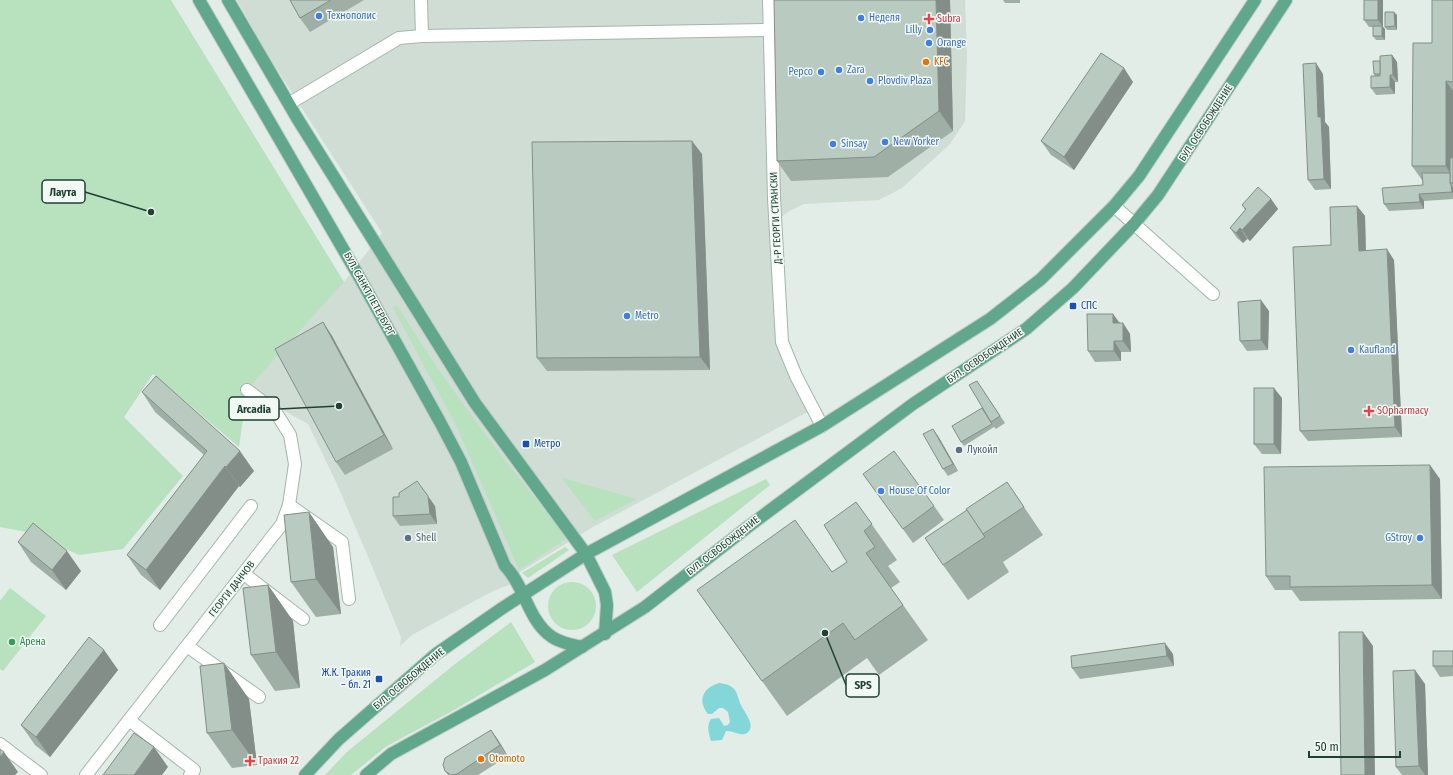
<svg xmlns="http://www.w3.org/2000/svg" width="1453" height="775" viewBox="0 0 1453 775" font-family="'Fira Sans Condensed',sans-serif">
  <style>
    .built { fill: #cfddd5 }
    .green { fill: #b8e1bd }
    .water { fill: #83d7d8 }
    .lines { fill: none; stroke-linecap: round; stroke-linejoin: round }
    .minor-casing { stroke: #a3b6ac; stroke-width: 14 }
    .major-casing { stroke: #c0cac6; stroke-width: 14 }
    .minor { stroke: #fff; stroke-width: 12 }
    .major { stroke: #61a78b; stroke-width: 12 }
    .wall { fill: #9fafa6 }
    .shaded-wall { fill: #828e87 }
    .building { fill: #b9cbc1; stroke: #828e87 }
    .shop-dot { fill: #3f7fe0; stroke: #f2f9f4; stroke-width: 1.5 }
    .health-dot { fill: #e0444e; stroke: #f2f9f4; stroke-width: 1.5 }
    .food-dot { fill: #e8710a; stroke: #f2f9f4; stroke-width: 1.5 }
    .transit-dot { fill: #1a4fb4; stroke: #f2f9f4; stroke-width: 1.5 }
    .service-dot { fill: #5c6f8a; stroke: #f2f9f4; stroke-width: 1.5 }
    .leisure-dot { fill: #2e9e5b; stroke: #f2f9f4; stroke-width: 1.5 }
    .labels { text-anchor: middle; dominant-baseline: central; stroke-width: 3; stroke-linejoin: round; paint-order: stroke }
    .shop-label { font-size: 10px; fill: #366cbe; stroke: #f2f9f4; text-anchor: start }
    .health-label { font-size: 10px; fill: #be3a42; stroke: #f2f9f4; text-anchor: start }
    .food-label { font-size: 10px; fill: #c56008; stroke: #f2f9f4; text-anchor: start }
    .street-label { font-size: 10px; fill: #1f4032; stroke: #f2f9f4 }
    .transit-label { font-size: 10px; fill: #164399; stroke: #f2f9f4; text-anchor: start }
    .service-label { font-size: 10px; fill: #4e5e75; stroke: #f2f9f4; text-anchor: start }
    .leisure-label { font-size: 10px; fill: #27864d; stroke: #f2f9f4; text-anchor: start }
    .leader { fill: none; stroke: #1f4032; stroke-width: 1.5 }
    .callout-dot { fill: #1f4032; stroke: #f2f9f4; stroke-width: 1.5 }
    .callout { fill: #f2f9f4; stroke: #1f4032; stroke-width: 1.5 }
    .callout-label { font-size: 11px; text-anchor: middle; font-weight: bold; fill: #1f4032 }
  </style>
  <rect width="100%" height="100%" fill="#e1ede6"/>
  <!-- built -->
  <polygon class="built" points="237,0 965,0 967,57 965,121 950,144 902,188 879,200 804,204 791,210 776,221 782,342 813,409 593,527 515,575 513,583 491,592 412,635 400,646 401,637 369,559 336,482 308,424 247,390 344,282 382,233 264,49"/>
  <!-- green -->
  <g class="green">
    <polygon points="0,0 171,0 344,282 247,390 239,447 153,374 124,417 183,476 123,549 79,555 27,532 0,527"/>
    <path d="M 397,305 C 447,388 507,463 567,538 L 519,570 L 457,427 L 393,308 Z"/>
    <polygon points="562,478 637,499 595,521"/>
    <polygon points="766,479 770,485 637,592 612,555"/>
    <polygon points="565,547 569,550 528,578 522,573"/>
    <circle cx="572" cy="606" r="24"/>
    <polygon points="10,588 46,616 3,671 0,669 0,601"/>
    <polygon points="511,622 535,662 456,709 387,746 351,775 325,775 348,751 455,664"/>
  </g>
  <!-- water -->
  <path class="water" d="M 719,683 C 725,684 729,684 733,688 C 738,692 738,700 741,705 C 744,712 757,726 747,733 C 741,737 733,730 726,731 L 722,740 L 711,741 C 709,733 706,726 711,719 L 719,718 L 724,726 L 728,725 L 730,722 L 728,712 L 723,708 L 719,708 L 712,714 L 708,714 C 697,700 703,688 719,683 Z"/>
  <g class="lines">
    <defs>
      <g id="minor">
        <polyline points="421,0 422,36"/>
        <polyline points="769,0 774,198 782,342 796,376 822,426"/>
        <polyline points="290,103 399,38 422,36 769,30"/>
        <polyline points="1114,206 1213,294"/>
        <polyline points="289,505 342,542 349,599"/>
        <polyline points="244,574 303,619"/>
        <polyline points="160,625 251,506"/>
        <polyline points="187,646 259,697"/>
        <polyline points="129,720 194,770 190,775"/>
        <polyline points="0,744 41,775"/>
        <polyline points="86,775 282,524 289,505 295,464 290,435 275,411 247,390"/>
      </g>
      <g id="major">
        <path d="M 199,0 L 361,280 L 440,422 L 461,462 L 505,566 C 525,586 528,621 552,637 C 561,643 572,645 582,647"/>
        <polyline points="228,0 297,118 475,403 586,554 605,592 607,605 605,634"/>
        <polyline points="305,775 339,739 436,654 501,609 586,554 822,426 990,319 1041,279 1114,206 1139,176 1255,0"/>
        <polyline points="366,775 391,754 545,670 645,607 749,526 913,404 1026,329 1073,288 1134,224 1158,195 1286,0"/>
      </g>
    </defs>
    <!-- minor casing -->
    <use href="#minor" class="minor-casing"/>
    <!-- major casing -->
    <use href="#major" class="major-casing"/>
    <!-- minor -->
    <use href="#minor" class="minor"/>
    <!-- major -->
    <use href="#major" class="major"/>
  </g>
  <!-- wall -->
  <g class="wall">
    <polygon points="290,0 364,0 310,32 300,18"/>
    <polygon points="950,0 953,131 888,177 791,181 777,161"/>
    <polygon points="1003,0 1020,0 1020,3 1005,3"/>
    <polygon points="1383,0 1383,27 1385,29 1385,40 1376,40 1373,36 1373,27 1369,27 1364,20"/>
    <polygon points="1453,0 1453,199 1424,201 1424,209 1389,211 1384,204 1423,185 1422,180 1412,166 1432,43"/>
    <polygon points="1397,15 1397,30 1387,30 1385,27"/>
    <polygon points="1392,55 1397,62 1398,82 1395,82 1395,94 1376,95 1371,88 1375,76 1374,74 1380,61"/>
    <polygon points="1323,74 1325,122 1329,127 1331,189 1315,190 1308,180"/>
    <polygon points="1133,82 1074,170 1051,155 1041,141"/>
    <polygon points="702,154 710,370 547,371 537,358"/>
    <polygon points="1271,199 1278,209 1250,241 1247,239 1243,243 1237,238 1230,228 1245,210 1242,205"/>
    <polygon points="1357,206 1365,216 1366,251 1394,260 1402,437 1308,441 1300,431 1331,245"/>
    <polygon points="1269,311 1268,350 1247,351 1240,341"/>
    <polygon points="1113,314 1120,323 1123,323 1130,334 1131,352 1121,352 1121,361 1095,362 1088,351"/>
    <polygon points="323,322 332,336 393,449 345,475 336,462"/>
    <polygon points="977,381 1005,423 996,429 994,427 964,446 961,442 982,408"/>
    <polygon points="142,392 254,471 240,487 239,486 160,590 141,575 127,555 204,455 155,412"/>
    <polygon points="1282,398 1281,454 1262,454 1254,444"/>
    <polygon points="938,436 958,471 948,476 943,469"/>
    <polygon points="863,474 934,506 944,520 913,543"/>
    <polygon points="1440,479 1442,599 1300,601 1292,590 1275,590 1266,576"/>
    <polygon points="1007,482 1043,535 1003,562 1009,572 968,600 943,565"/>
    <polygon points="856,502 897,560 888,566 900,582 891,588 928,640 879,675 867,658 787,716 697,590 832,572 847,562"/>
    <polygon points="435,506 437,524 400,526 393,516"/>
    <polygon points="18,542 81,571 66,590 31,562"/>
    <polygon points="333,547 341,614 316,617 291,582"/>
    <polygon points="268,585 293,621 300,688 275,691 251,655"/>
    <polygon points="104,650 118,670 50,757 35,745 21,725"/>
    <polygon points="1453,651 1453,676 1440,677 1433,666"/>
    <polygon points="1173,654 1174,666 1080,679 1072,668"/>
    <polygon points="1425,684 1428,775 1402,775 1396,767"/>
    <polygon points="249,699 257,765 232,768 207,733"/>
    <polygon points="491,730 498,740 508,756 478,775 448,775 445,771"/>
  </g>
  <!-- shaded-wall -->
  <g class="shaded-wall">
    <polygon points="936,0 950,0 953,131 939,111"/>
    <polygon points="1378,0 1383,0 1383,27 1378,20"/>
    <polygon points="1394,12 1397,15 1397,30 1395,26"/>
    <polygon points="1382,26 1385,29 1385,40 1382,36"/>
    <polygon points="1392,55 1397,62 1398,82 1393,75"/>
    <polygon points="1316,63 1323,74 1325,122 1329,127 1331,189 1324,179 1318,117"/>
    <polygon points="1124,68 1133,82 1074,170 1064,157"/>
    <polygon points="1390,75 1395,82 1395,94 1390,87"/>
    <polygon points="1446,81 1453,91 1453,183 1450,173 1446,166"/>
    <polygon points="692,141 702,154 710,370 700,357"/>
    <polygon points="1451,185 1453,187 1453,194 1452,192"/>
    <polygon points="1419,194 1424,201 1424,209 1420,202"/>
    <polygon points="1271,199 1278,209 1250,241 1242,230"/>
    <polygon points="1357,206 1365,216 1366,262 1359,251"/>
    <polygon points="1240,228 1247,239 1243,243 1236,233"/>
    <polygon points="1387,249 1394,260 1402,437 1395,427"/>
    <polygon points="1261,300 1269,311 1268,350 1261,340"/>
    <polygon points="1113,314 1120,324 1113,323"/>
    <polygon points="323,322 332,336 393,449 384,435"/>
    <polygon points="1123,323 1130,334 1131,352 1123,341"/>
    <polygon points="1114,341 1121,352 1121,361 1114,351"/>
    <polygon points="1274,388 1282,398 1281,454 1274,444"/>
    <polygon points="933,429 938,436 958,471 953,464"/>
    <polygon points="240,451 254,471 240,487 226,467"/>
    <polygon points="1430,465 1440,479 1442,599 1432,585"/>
    <polygon points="225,466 239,486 160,590 146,570"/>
    <polygon points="428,496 435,506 437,524 430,514"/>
    <polygon points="309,512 333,547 341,614 316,579"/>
    <polygon points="67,551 81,571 66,590 52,570"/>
    <polygon points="268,585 293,621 300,688 276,652"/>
    <polygon points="1363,632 1373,646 1375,775 1365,775"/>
    <polygon points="1165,643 1173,654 1174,666 1167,656"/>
    <polygon points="104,650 118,670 50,757 36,737"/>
    <polygon points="224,663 249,699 257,765 232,730"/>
    <polygon points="1415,670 1425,684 1428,775 1425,775 1419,766"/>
    <polygon points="491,730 498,740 508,756 500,745"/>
    <polygon points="154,747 168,767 162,775 134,775"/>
    <polygon points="4,752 18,772 15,775 0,775 0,757"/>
  </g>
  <!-- building -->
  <g class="building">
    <polygon points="290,0 331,0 300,18"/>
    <polygon points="774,0 936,0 939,111 874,157 777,161"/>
    <rect x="1364" y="0" width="14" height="20"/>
    <polygon points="1432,0 1453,0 1453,82 1446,81 1446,166 1412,166 1413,43 1432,43"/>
    <polygon points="1385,12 1394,12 1395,26 1385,27"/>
    <rect x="1373" y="26" width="9" height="10"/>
    <polygon points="1101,53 1124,68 1064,157 1041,141"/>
    <polygon points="1392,55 1393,75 1390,75 1390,87 1371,88 1371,76 1380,76 1380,56"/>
    <polygon points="1373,61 1380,61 1380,74 1374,74"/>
    <polygon points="1316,63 1318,117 1321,117 1324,179 1308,180 1303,64"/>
    <polygon points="692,141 700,357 537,358 532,142"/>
    <rect x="1450" y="158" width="3" height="25"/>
    <polygon points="1422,173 1450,173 1450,183 1451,185 1452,192 1419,194 1420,202 1384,204 1382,188 1423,185"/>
    <polygon points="1258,187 1271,199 1242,230 1240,228 1236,233 1230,228 1246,209 1242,205"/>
    <polygon points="1357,206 1359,251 1387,249 1395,427 1300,431 1293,247 1331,245 1330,207"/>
    <polygon points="1261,300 1261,340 1240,341 1238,302"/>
    <polygon points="1087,314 1113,314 1113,323 1123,323 1123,341 1114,341 1114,351 1088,351"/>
    <polygon points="323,322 384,435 336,462 275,349"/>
    <polygon points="156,376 240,451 226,467 225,466 146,570 127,555 207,451 142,392"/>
    <polygon points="977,381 1000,416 991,422 969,385"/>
    <rect x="1254" y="388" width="20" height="56"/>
    <polygon points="982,408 992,424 961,442 952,426"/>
    <polygon points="933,429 953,464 943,469 923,434"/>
    <polygon points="894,451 934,506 903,529 863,474"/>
    <polygon points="1430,465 1432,585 1290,587 1290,576 1266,576 1264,467"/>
    <polygon points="417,481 428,496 430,514 393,516 393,497 399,497 399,493"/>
    <polygon points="1007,482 1024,507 983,534 966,509"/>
    <polygon points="856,502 872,524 864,531 875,547 866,553 903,605 855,640 843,623 762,681 697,590 795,520 832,572 847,562 824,525"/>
    <polygon points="967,510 985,537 943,565 925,538"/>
    <polygon points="309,512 316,579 291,582 284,515"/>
    <polygon points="33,523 67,551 52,570 18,542"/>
    <polygon points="268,585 276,652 251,655 243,588"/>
    <polygon points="1339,632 1363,632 1365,775 1341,775"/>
    <polygon points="89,637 104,650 36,737 21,725"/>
    <polygon points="1165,643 1167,656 1072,668 1071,656"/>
    <rect x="1433" y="651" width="20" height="15"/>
    <polygon points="224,663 232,730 207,733 200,666"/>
    <polygon points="1415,670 1419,766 1396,767 1393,671"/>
    <polygon points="491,730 500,745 457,774 451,775 445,771 443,765 445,758"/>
    <polygon points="134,733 154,747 134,775 103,775"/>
    <polygon points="0,749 4,752 0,757"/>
  </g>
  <!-- markers -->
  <g class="shop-dot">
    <circle cx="319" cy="16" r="4"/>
    <circle cx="861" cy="18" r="4"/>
    <circle cx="930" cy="30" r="4"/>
    <circle cx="929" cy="43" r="4"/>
    <circle cx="839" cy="70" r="4"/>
    <circle cx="821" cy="72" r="4"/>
    <circle cx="870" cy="81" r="4"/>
    <circle cx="885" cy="142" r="4"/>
    <circle cx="833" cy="144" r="4"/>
    <circle cx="627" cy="316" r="4"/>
    <circle cx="1351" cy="350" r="4"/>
    <circle cx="881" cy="491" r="4"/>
    <circle cx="1420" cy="538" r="4"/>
  </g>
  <g class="health-dot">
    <path d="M927 13h4v4h4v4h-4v4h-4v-4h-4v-4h4z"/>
    <path d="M1367 405h4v4h4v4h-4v4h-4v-4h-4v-4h4z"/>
    <path d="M248 755h4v4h4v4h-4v4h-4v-4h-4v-4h4z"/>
  </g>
  <g class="food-dot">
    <circle cx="926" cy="62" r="4"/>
    <circle cx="481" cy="759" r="4"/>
  </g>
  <g class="transit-dot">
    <rect x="1069" y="302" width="8" height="8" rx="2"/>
    <rect x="522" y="440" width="8" height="8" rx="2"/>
    <rect x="375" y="675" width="8" height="8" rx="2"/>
  </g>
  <g class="service-dot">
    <circle cx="959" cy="450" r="4"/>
    <circle cx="408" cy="538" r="4"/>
  </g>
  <circle class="leisure-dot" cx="12" cy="642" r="4"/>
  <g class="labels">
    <!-- shop labels -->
    <g class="shop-label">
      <text x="327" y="16">Технополис</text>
      <text x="869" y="18">Неделя</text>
      <text x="922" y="30" text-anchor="end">Lilly</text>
      <text x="937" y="43">Orange</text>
      <text x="847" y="70">Zara</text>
      <text x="813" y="72" text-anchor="end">Pepco</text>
      <text x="878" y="81">Plovdiv Plaza</text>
      <text x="893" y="142">New Yorker</text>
      <text x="841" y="144">Sinsay</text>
      <text x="635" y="316">Metro</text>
      <text x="1359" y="350">Kaufland</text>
      <text x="889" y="491">House Of Color</text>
      <text x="1412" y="538" text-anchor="end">GStroy</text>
    </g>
    <!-- health labels -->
    <g class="health-label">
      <text x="937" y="19">Subra</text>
      <text x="1377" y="411">SOpharmacy</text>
      <text x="258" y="761">Тракия 22</text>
    </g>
    <!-- food labels -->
    <g class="food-label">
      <text x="934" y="62">KFC</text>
      <text x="489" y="759">Otomoto</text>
    </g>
    <!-- street labels -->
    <g class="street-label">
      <text transform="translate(1206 123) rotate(-57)">БУЛ. ОСВОБОЖДЕНИЕ</text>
      <text transform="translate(776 218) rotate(-93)">Д-Р ГЕОРГИ СТРАНСКИ</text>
      <text transform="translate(369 294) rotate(61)">БУЛ. САНКТ ПЕТЕРБУРГ</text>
      <text transform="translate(985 356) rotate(-34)">БУЛ. ОСВОБОЖДЕНИЕ</text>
      <text transform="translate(723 546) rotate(-38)">БУЛ. ОСВОБОЖДЕНИЕ</text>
      <text transform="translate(232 589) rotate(-52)">ГЕОРГИ ДАНЧОВ</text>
      <text transform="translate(409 679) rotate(-40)">БУЛ. ОСВОБОЖДЕНИЕ</text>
    </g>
    <!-- transit labels -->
    <g class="transit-label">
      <text x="1081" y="306">СПС</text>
      <text x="534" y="444">Метро</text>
      <text x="371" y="673" text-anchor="end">Ж.К. Тракия<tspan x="371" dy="12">– бл. 21</tspan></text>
    </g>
    <!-- service labels -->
    <g class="service-label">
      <text x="967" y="450">Лукойл</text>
      <text x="416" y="538">Shell</text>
    </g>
    <!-- leisure labels -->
    <g class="leisure-label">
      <text x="20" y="642">Арена</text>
    </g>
  </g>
  <!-- callouts -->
  <path class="leader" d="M151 212L85 192M339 406L279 409M825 633L846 685"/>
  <g class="callout-dot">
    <circle cx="151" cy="212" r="4"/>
    <circle cx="339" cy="406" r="4"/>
    <circle cx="825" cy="633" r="4"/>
  </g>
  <g class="callout">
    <rect x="42" y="180" width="43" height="23" rx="4"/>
    <rect x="229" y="397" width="50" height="23" rx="4"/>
    <rect x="846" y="674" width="33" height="23" rx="4"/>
  </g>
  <g class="callout-label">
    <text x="63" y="196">Лаута</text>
    <text x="254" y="413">Arcadia</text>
    <text x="863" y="689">SPS</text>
  </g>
  <!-- scale -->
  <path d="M1309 751v6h91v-6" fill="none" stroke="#1f4032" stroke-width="2"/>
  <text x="1315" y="751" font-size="12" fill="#1f4032" stroke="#f2f9f4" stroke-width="3" paint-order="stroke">50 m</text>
</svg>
